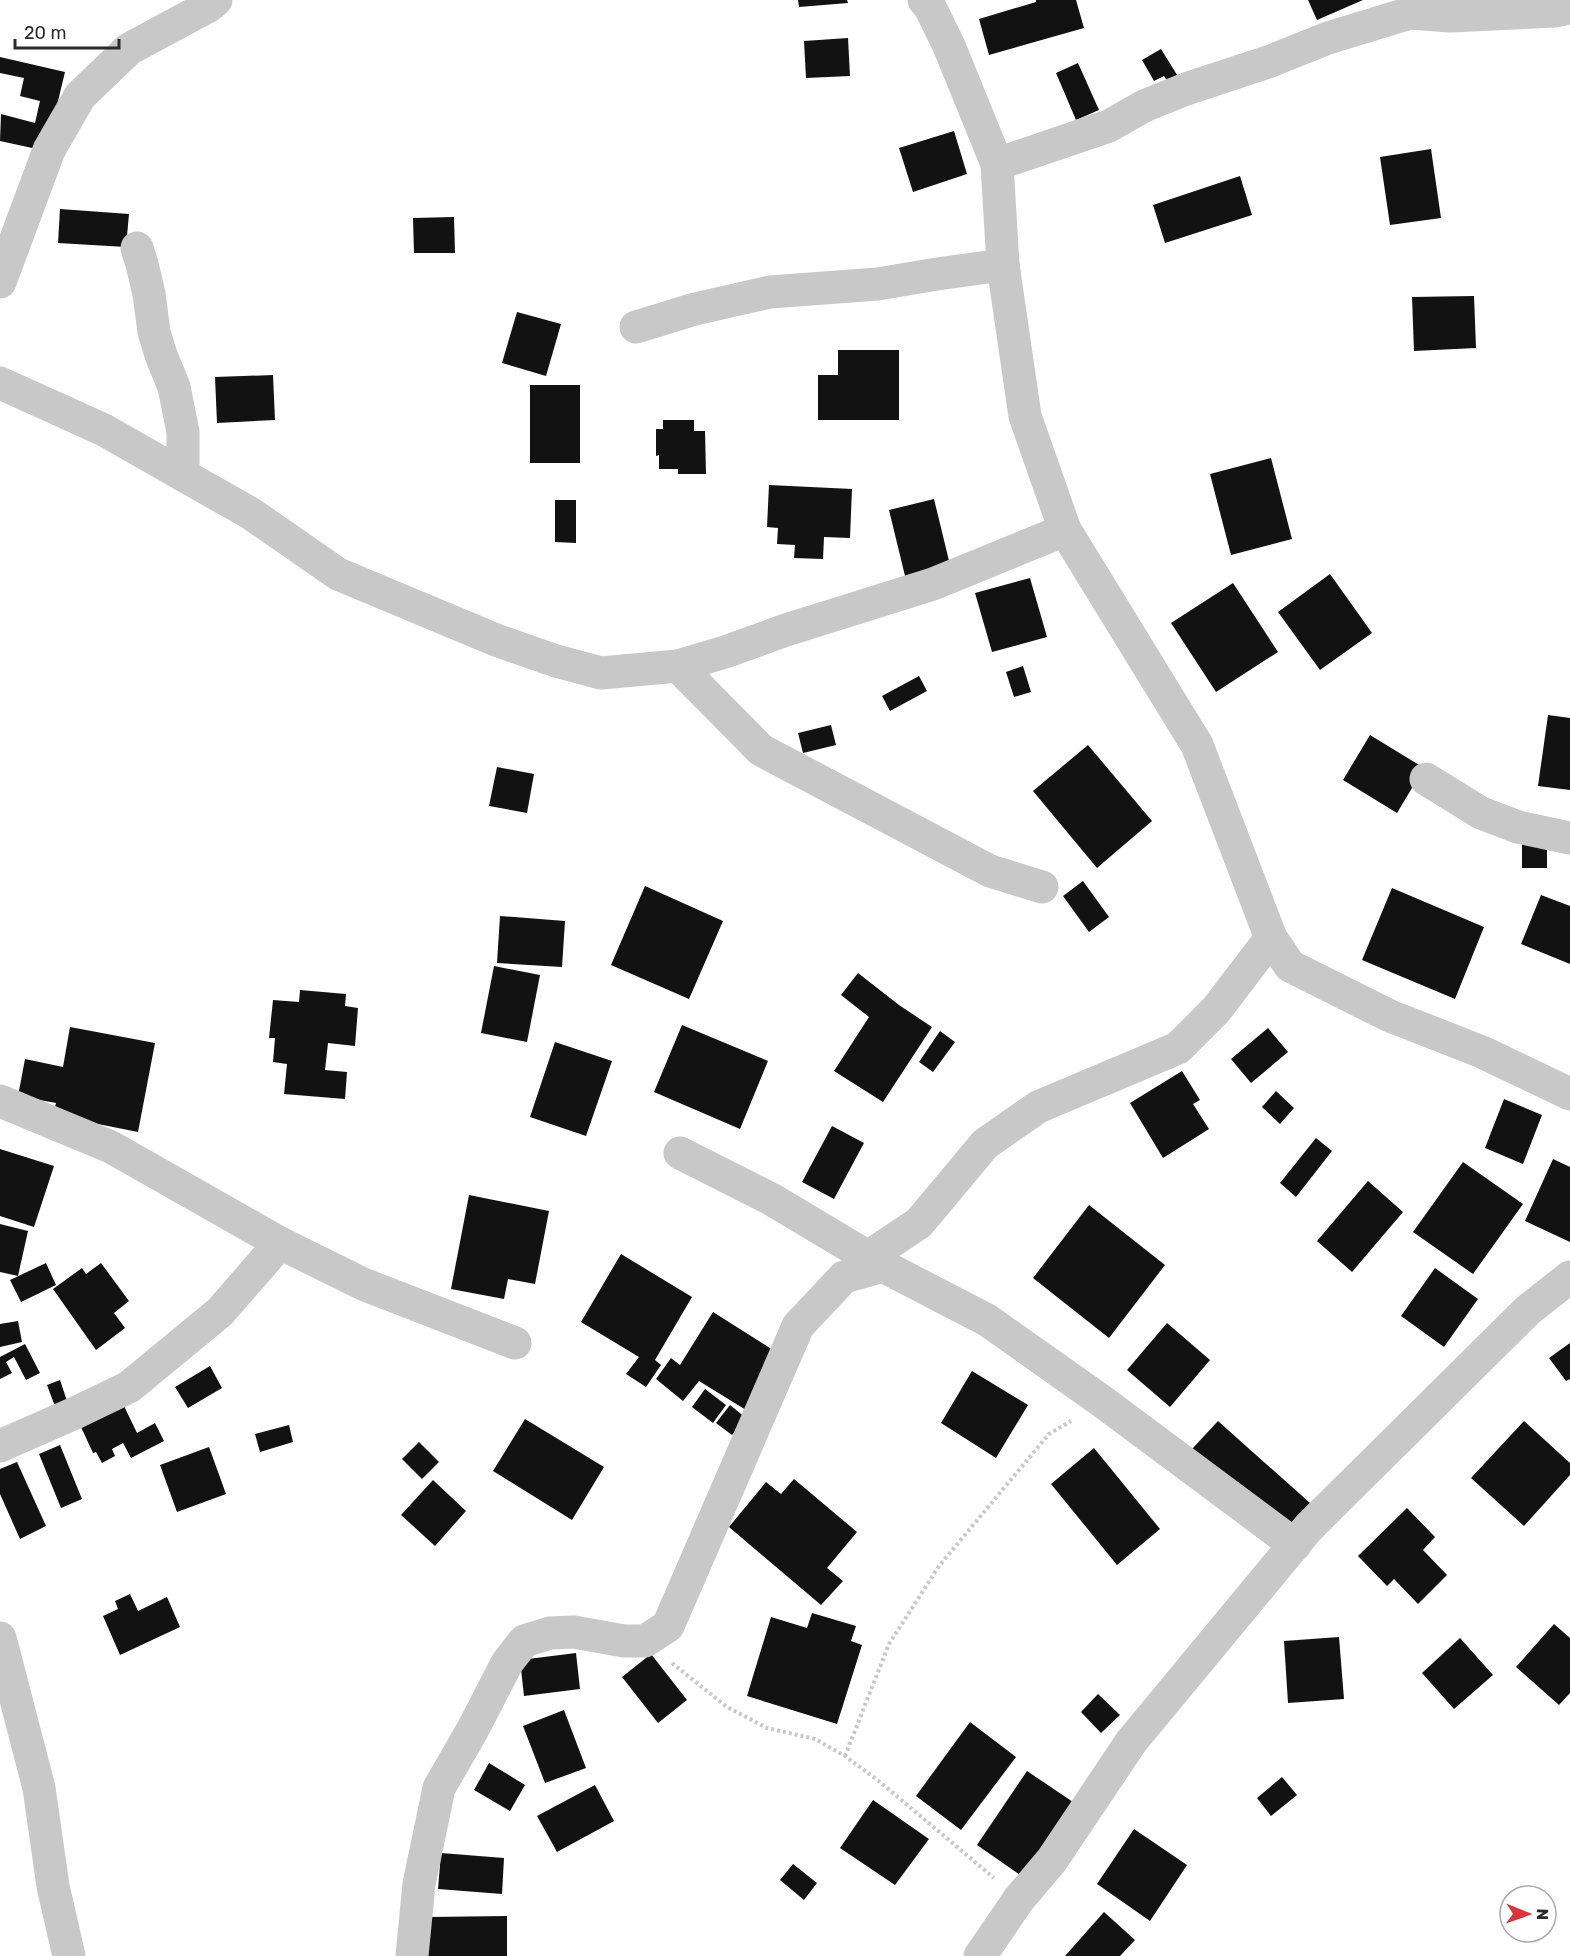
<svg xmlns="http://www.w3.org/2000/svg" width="1570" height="1956" viewBox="0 0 1570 1956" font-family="Rubik,sans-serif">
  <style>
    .building { fill: #121212 }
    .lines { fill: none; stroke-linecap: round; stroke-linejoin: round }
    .path { stroke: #c8c8c8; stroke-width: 4; stroke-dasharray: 3 3; stroke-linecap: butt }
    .minor { stroke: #c8c8c8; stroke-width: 33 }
  </style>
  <rect width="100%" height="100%" fill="#fff"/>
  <!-- building -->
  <g class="building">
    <polygon points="798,0 847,0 848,3 799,7"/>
    <polygon points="1036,0 1076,0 1084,28 989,55 979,19 1036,2"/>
    <polygon points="1308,0 1363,0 1317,20"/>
    <polygon points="848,38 850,76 806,78 804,41"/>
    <polygon points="1161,49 1179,78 1169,84 1164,76 1154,81 1142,60"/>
    <polygon points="0,57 65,72 46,151 0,141 1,114 35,123 40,101 20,96 24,78 0,73"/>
    <polygon points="1078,63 1099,110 1076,120 1056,73"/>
    <polygon points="954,131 967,174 913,192 899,148"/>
    <polygon points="1431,149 1441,218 1390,225 1380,157"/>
    <polygon points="1240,176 1252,215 1165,243 1153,205"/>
    <polygon points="60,209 129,214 126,247 58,243"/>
    <polygon points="454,217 455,253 414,253 413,218"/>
    <polygon points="1474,296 1476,348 1414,351 1412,297"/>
    <polygon points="517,312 561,324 546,376 502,363"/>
    <polygon points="838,350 899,350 899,420 818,420 818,375 838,375"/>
    <polygon points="273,375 275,420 217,423 215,377"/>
    <rect x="530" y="385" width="50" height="78"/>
    <polygon points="663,420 694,420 694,431 705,431 706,474 678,474 678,469 659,469 659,455 656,456 656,429 663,429"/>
    <polygon points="1271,458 1292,539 1231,555 1210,474"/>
    <polygon points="769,485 852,489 850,538 824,537 823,559 794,558 795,545 777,544 778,528 767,527"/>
    <polygon points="934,499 951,569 906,580 889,510"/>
    <polygon points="555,500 576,500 576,543 555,542"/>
    <polygon points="1330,574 1372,633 1320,670 1278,612"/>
    <polygon points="1030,578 1047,637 992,652 975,593"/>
    <polygon points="1233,583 1278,652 1216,692 1171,623"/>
    <polygon points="1023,666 1031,692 1014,697 1006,672"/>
    <polygon points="919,676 927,691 890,711 882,696"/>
    <polygon points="1548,715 1570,718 1570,790 1538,786"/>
    <polygon points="831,725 836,745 803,753 798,733"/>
    <polygon points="1370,735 1424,768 1397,813 1343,780"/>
    <polygon points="1088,745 1152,821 1097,868 1033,791"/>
    <polygon points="497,767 534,774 527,813 489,806"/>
    <rect x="1522" y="839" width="25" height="29"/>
    <polygon points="1083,881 1109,917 1089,932 1063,896"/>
    <polygon points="645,886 723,921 689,999 611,965"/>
    <polygon points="1392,888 1484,927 1455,999 1362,960"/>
    <polygon points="1541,895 1570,906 1570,964 1521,944"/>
    <polygon points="500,916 565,921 562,967 497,963"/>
    <polygon points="494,966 540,975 527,1042 481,1033"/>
    <polygon points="858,973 899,1005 932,1027 883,1102 834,1071 869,1017 841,995"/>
    <polygon points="300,990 346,994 345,1006 358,1008 355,1046 328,1043 325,1070 347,1072 345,1099 284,1094 287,1064 273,1062 275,1038 269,1038 273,1000 299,1002"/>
    <polygon points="682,1025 768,1061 740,1129 654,1092"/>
    <polygon points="70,1027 155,1043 138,1132 53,1115 56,1103 18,1096 25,1059 63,1067"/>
    <polygon points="1268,1028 1288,1052 1251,1083 1231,1059"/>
    <polygon points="940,1031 955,1042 933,1072 919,1062"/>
    <polygon points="555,1042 612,1061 586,1136 530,1117"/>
    <polygon points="1182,1071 1200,1100 1193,1104 1209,1129 1163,1158 1130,1103"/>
    <polygon points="1276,1091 1294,1108 1280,1124 1262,1107"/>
    <polygon points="1504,1099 1542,1115 1523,1164 1485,1148"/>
    <polygon points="832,1126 864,1143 834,1199 802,1182"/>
    <polygon points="1316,1138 1332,1151 1296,1197 1280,1183"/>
    <polygon points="0,1149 54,1166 34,1227 0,1216"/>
    <polygon points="1553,1159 1570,1167 1570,1242 1525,1221"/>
    <polygon points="1463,1162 1523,1204 1473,1274 1413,1232"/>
    <polygon points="1368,1181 1403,1212 1352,1272 1317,1241"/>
    <polygon points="469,1195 549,1211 535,1284 508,1279 504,1299 451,1289"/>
    <polygon points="1089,1205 1165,1265 1109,1338 1033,1278"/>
    <polygon points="0,1224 28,1231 18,1276 0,1272"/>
    <polygon points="621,1254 692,1297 655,1360 661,1365 646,1387 626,1374 639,1357 581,1322"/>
    <polygon points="46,1263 56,1285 21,1302 10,1280"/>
    <polygon points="101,1263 129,1301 114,1313 125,1328 96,1350 53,1289 82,1268 86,1274"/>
    <polygon points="1435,1268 1478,1299 1444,1347 1401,1316"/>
    <polygon points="713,1312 781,1355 746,1410 699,1381 683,1401 656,1379 671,1358 680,1365"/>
    <polygon points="18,1321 22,1342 0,1347 0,1324"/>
    <polygon points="1167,1323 1210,1360 1170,1407 1127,1370"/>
    <polygon points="1570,1343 1570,1379 1566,1381 1549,1358"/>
    <polygon points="25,1344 40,1373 26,1380 14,1357 6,1362 12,1373 0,1379 0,1357"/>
    <polygon points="210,1366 222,1388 188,1408 175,1387"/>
    <polygon points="972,1371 1028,1405 996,1458 941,1423"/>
    <polygon points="60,1380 68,1404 56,1409 47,1385"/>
    <polygon points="705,1389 726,1405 713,1423 692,1407"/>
    <polygon points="730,1405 746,1418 732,1435 716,1423"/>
    <polygon points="124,1406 137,1433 155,1423 164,1441 131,1458 123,1443 112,1449 115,1456 102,1463 96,1452 93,1453 81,1427"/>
    <polygon points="525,1419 604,1467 572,1520 493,1471"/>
    <polygon points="1218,1421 1310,1503 1284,1532 1192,1449"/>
    <polygon points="1524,1421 1570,1463 1570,1475 1524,1526 1471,1478"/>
    <polygon points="289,1425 293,1442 260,1452 255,1434"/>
    <polygon points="419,1442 439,1462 422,1479 402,1459"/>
    <polygon points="60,1445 82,1499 61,1508 39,1454"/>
    <polygon points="209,1447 226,1494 177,1512 160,1465"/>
    <polygon points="1094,1448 1160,1529 1117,1565 1051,1484"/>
    <polygon points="17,1462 46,1526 20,1539 0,1494 0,1469"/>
    <polygon points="794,1479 857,1532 827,1568 843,1581 821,1605 729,1527 766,1482 781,1494"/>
    <polygon points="433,1480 466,1511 435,1546 401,1515"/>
    <polygon points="1407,1508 1435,1537 1423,1550 1447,1575 1418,1604 1394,1579 1387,1586 1358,1556"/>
    <polygon points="130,1594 138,1611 167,1597 180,1627 120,1655 103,1616 118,1609 115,1601"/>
    <polygon points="812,1613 856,1626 851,1641 862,1645 837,1724 747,1696 771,1617 807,1628"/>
    <polygon points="1554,1624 1570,1638 1570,1693 1559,1705 1516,1667"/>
    <polygon points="1339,1637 1344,1699 1288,1703 1284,1641"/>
    <polygon points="1460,1638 1493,1675 1454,1709 1422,1673"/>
    <polygon points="576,1653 580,1689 524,1696 520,1660"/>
    <polygon points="651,1654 687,1700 658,1723 622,1677"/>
    <polygon points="1098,1694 1120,1715 1101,1733 1081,1712"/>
    <polygon points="564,1710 586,1768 545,1783 523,1726"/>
    <polygon points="970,1722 1016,1757 961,1830 916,1796"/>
    <polygon points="489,1763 525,1785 510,1811 474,1790"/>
    <polygon points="1027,1771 1073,1802 1023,1877 977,1845"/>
    <polygon points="1282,1777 1297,1795 1271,1816 1257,1798"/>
    <polygon points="595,1785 614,1821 557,1852 537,1816"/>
    <polygon points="873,1800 929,1839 895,1885 840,1848"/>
    <polygon points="1134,1829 1187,1865 1150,1921 1097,1884"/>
    <polygon points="441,1853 504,1858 502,1894 438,1889"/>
    <polygon points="793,1864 817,1883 804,1900 780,1880"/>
    <polygon points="1104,1912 1135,1940 1120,1956 1065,1956"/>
    <polygon points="507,1916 507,1956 428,1956 428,1917"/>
  </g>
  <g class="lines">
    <!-- path -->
    <g class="path">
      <polyline points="672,1663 727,1707 767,1728 815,1739 845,1756 880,1782 994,1878"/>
      <polyline points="845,1756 889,1644 939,1566 1049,1434 1071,1421"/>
    </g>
    <!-- minor -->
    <g class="minor">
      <polyline points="924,0 930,7 949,46 997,164 1003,265 1025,416 1065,530 1197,745 1271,938 1290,966 1390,1016 1482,1052 1570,1094"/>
      <polyline points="997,164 1109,126 1144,106 1186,89 1268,62 1328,38 1410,13 1450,16 1555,11 1570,8"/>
      <polyline points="137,248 142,264 149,294 154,332 161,355 174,387 183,432 183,475"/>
      <polyline points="0,282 49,150 80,96 129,49 209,6 216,0"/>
      <polyline points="636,327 695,309 770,292 878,284 937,274 1003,265"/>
      <polyline points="0,383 104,430 183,475 250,513 338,574 496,640 556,661 601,673 678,666 725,652 786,630 933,584 1065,530"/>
      <polyline points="678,666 761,750 990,871 1042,887"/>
      <polyline points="1426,779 1481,813 1518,827 1570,838"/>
      <polyline points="0,1101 111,1147 280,1243 363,1284 515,1343"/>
      <polyline points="680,1153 771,1199 883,1266"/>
      <polyline points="868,1257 919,1223 985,1144 1038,1107 1178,1048 1216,1010 1271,938"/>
      <polyline points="0,1446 75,1413 129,1387 220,1312 280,1243"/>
      <polyline points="0,1638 39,1788 53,1886 69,1956"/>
      <polyline points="412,1956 419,1884 439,1788 473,1729 507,1663 524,1641 550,1633 574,1632 624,1641 645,1641 668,1626 798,1326 844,1277 883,1266 987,1320 1103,1402 1295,1545"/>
      <polyline points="980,1956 1019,1899 1052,1860 1131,1742 1309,1527 1528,1310 1570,1277"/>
    </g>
  </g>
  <!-- north arrow -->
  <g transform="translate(1528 1914) rotate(91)"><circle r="28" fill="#ffffff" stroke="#aaaaaa" stroke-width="1.5"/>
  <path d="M0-4.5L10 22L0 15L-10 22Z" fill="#dc3438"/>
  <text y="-9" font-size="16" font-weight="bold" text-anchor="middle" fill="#2b2b2b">N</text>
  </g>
  <!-- scale -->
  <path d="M15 39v9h104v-9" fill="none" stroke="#2b2b2b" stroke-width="3"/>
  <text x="24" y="39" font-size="18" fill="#2b2b2b" stroke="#ffffff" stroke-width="4.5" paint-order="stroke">20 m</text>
</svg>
